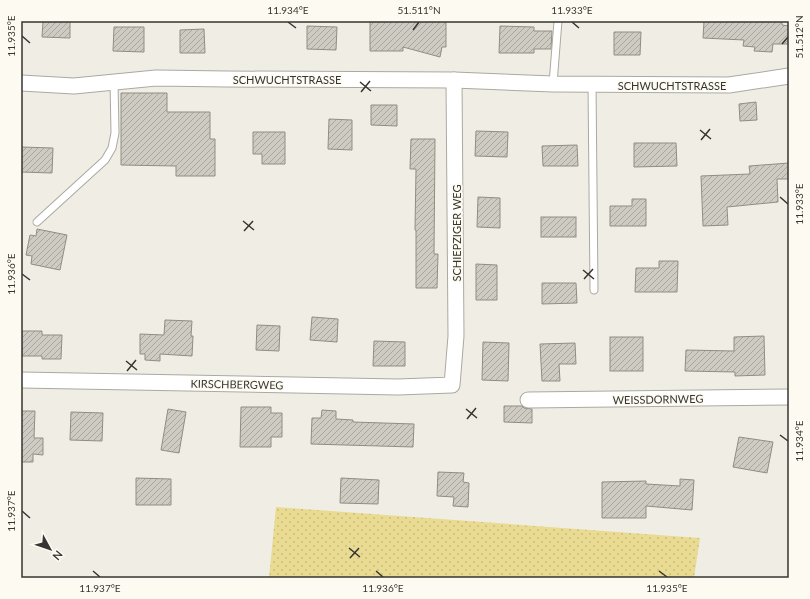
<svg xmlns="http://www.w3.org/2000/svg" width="810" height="599" viewBox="0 0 810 599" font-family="Lato,sans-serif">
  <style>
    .garden { fill: url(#garden-dots) }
    .building { fill: url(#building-hatch); stroke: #908e84 }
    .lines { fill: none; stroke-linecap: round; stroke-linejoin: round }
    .lane-casing { stroke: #aba9a0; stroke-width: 9 }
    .street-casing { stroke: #aba9a0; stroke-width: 17 }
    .lane { stroke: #fff; stroke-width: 7 }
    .street { stroke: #fff; stroke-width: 15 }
    .ticks { fill: none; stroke: #363531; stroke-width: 1.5 }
    .labels { text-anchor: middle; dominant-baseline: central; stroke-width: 3.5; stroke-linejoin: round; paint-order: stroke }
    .street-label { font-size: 11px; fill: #363531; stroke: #fdfbf1 }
    .neatline { fill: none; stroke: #363531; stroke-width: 1.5 }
    .ticks-label { font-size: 10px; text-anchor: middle; fill: #363531 }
  </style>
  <defs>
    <pattern id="garden-dots" width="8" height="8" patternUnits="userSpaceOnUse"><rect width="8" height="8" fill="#eadb93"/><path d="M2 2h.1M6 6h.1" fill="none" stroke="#c9bd7f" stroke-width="1.8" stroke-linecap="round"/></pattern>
    <pattern id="building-hatch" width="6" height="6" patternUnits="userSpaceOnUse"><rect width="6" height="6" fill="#ceccc2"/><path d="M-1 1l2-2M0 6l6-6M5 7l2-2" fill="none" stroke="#a8a69e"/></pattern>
  </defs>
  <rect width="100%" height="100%" fill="#f0eee4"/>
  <!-- garden -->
  <polygon class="garden" points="276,507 700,538 694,578 269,578"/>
  <!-- building -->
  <g class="building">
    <polygon points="43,21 70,21 70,38 42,37"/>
    <polygon points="370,21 446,21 446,47 442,47 440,57 403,47 403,51 370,51"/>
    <polygon points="704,21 782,21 782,25 789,26 788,44 773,44 772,52 754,51 755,47 743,46 744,40 703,38"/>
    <polygon points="307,26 337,27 336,50 307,49"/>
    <polygon points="500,26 534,27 534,31 552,31 551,49 534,49 534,53 499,53"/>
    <polygon points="114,27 144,27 144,52 113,51"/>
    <polygon points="204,29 205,53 180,53 180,30"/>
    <polygon points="614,32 641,32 640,55 614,55"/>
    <polygon points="121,93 167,93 167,112 210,112 210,139 215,139 215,176 176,176 176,166 121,165"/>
    <polygon points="756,102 757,120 740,121 739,104"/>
    <polygon points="371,105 397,105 397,126 371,125"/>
    <polygon points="329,119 352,120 352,150 328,149"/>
    <polygon points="476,131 508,132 507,157 475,156"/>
    <polygon points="253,132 285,132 285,164 262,164 262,154 253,154"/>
    <polygon points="411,139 435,139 434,254 438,254 437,288 416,288 416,230 415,230 416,169 410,169"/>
    <polygon points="634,143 676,143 677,166 634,167"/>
    <polygon points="577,145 578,166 543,166 542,146"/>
    <polygon points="21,147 53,148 52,173 21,172"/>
    <polygon points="789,163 789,179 777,179 778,202 727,207 728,225 703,226 701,176 750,174 749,166"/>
    <polygon points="478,197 500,198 500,228 477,227"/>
    <polygon points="632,199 646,199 646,226 610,226 610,206 632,206"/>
    <rect x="541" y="217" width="35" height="20"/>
    <polygon points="37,229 67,235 60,270 31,264 32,256 26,255 30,235 36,236"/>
    <polygon points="659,261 678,261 677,292 635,292 636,268 659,268"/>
    <polygon points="476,264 497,265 497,300 476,300"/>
    <polygon points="542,283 576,283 577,303 542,304"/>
    <polygon points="312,317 338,319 337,342 310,340"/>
    <polygon points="165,320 192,321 191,336 193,336 192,356 160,354 160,361 145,360 145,354 140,354 140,334 164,335"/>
    <polygon points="257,325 280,326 279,351 256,350"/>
    <polygon points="22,331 42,331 42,335 62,335 61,359 42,359 42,356 22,356"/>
    <polygon points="764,336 765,375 735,376 735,372 685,371 686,350 734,351 734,337"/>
    <rect x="610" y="337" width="33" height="34"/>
    <polygon points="374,341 405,342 405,366 373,366"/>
    <polygon points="483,342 509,343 508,381 482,380"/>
    <polygon points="575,343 576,364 559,364 560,381 542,381 540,344"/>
    <polygon points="504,406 522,406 524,408 532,409 532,423 504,422"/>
    <polygon points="241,407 271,407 271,413 282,413 282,437 271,437 271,447 240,447"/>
    <polygon points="168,409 186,412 179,453 161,450"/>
    <polygon points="322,410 336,411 336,419 353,420 353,422 414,424 413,447 311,444 312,418 321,418"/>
    <polygon points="21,411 35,411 34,438 43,438 43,455 33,454 33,462 21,462"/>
    <polygon points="71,412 103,413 102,441 70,440"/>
    <polygon points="739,437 773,442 767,473 733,467"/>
    <polygon points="438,472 464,473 463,482 469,483 468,507 453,506 454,497 437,496"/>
    <polygon points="136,478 171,479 171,505 136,505"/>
    <polygon points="341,478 379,480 378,504 340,503"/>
    <polygon points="680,479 694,480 692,510 646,506 646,518 602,518 602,482 646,481 646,484 680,486"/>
  </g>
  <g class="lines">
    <defs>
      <g id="lane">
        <polyline points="553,84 558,21"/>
        <polyline points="592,84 594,290"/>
        <polyline points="37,222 105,160 112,148 115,133 114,82"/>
      </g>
      <g id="street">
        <polyline points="21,83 74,86 156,78 227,79 454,80 553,84 729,85 789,76"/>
        <polyline points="21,380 398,387 452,385 456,336 454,80"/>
        <polyline points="528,400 789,397"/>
      </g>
    </defs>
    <!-- lane casing -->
    <use href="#lane" class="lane-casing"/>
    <!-- street casing -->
    <use href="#street" class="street-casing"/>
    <!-- lane -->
    <use href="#lane" class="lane"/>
    <!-- street -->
    <use href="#street" class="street"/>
  </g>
  <!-- ticks -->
  <path class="ticks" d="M 288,22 L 296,28M 572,22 L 579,28M 413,30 L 419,22M 22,36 L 30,43M 782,44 L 788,37M 360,82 L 371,91M 361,92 L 370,81M 700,130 L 711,139M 701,140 L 710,129M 780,197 L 788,204M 243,221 L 254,230M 244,231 L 253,221M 583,270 L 594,279M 22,274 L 30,280M 584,279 L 593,269M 126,361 L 137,370M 127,371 L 136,360M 466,409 L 477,418M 467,419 L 476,408M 780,435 L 788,441M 22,511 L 30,518M 349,548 L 360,557M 350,558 L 359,548M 93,571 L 100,577M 376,571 L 383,577M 659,571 L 667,577"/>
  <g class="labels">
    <!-- street labels -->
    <g class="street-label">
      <text x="287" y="79">SCHWUCHTSTRASSE</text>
      <text x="672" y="85">SCHWUCHTSTRASSE</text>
      <text transform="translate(456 233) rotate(-90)">SCHIEPZIGER WEG</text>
      <text transform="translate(237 384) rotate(1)">KIRSCHBERGWEG</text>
      <text transform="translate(658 399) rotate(-1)">WEISSDORNWEG</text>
    </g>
  </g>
  <!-- border -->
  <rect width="810" height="599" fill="none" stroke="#fdfbf1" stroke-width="44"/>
  <!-- north arrow -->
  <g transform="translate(50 549) rotate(130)" stroke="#fdfbf1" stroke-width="3" paint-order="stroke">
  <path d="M0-3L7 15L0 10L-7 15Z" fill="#363531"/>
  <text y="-6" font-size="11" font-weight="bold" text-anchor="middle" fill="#363531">N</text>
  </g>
  <rect x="22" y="22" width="766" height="555" class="neatline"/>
  <g class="ticks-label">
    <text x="288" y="14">11.934°E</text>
    <text x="419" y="14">51.511°N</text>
    <text x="572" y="14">11.933°E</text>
    <text transform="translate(11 36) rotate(-90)" y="4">11.935°E</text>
    <text transform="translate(799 37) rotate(-90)" y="4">51.512°N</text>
    <text transform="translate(799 204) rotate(-90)" y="4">11.933°E</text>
    <text transform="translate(11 274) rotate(-90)" y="4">11.936°E</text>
    <text transform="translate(799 441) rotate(-90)" y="4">11.934°E</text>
    <text transform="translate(11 511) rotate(-90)" y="4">11.937°E</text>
    <text x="100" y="592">11.937°E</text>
    <text x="383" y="592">11.936°E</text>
    <text x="667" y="592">11.935°E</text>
  </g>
</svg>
